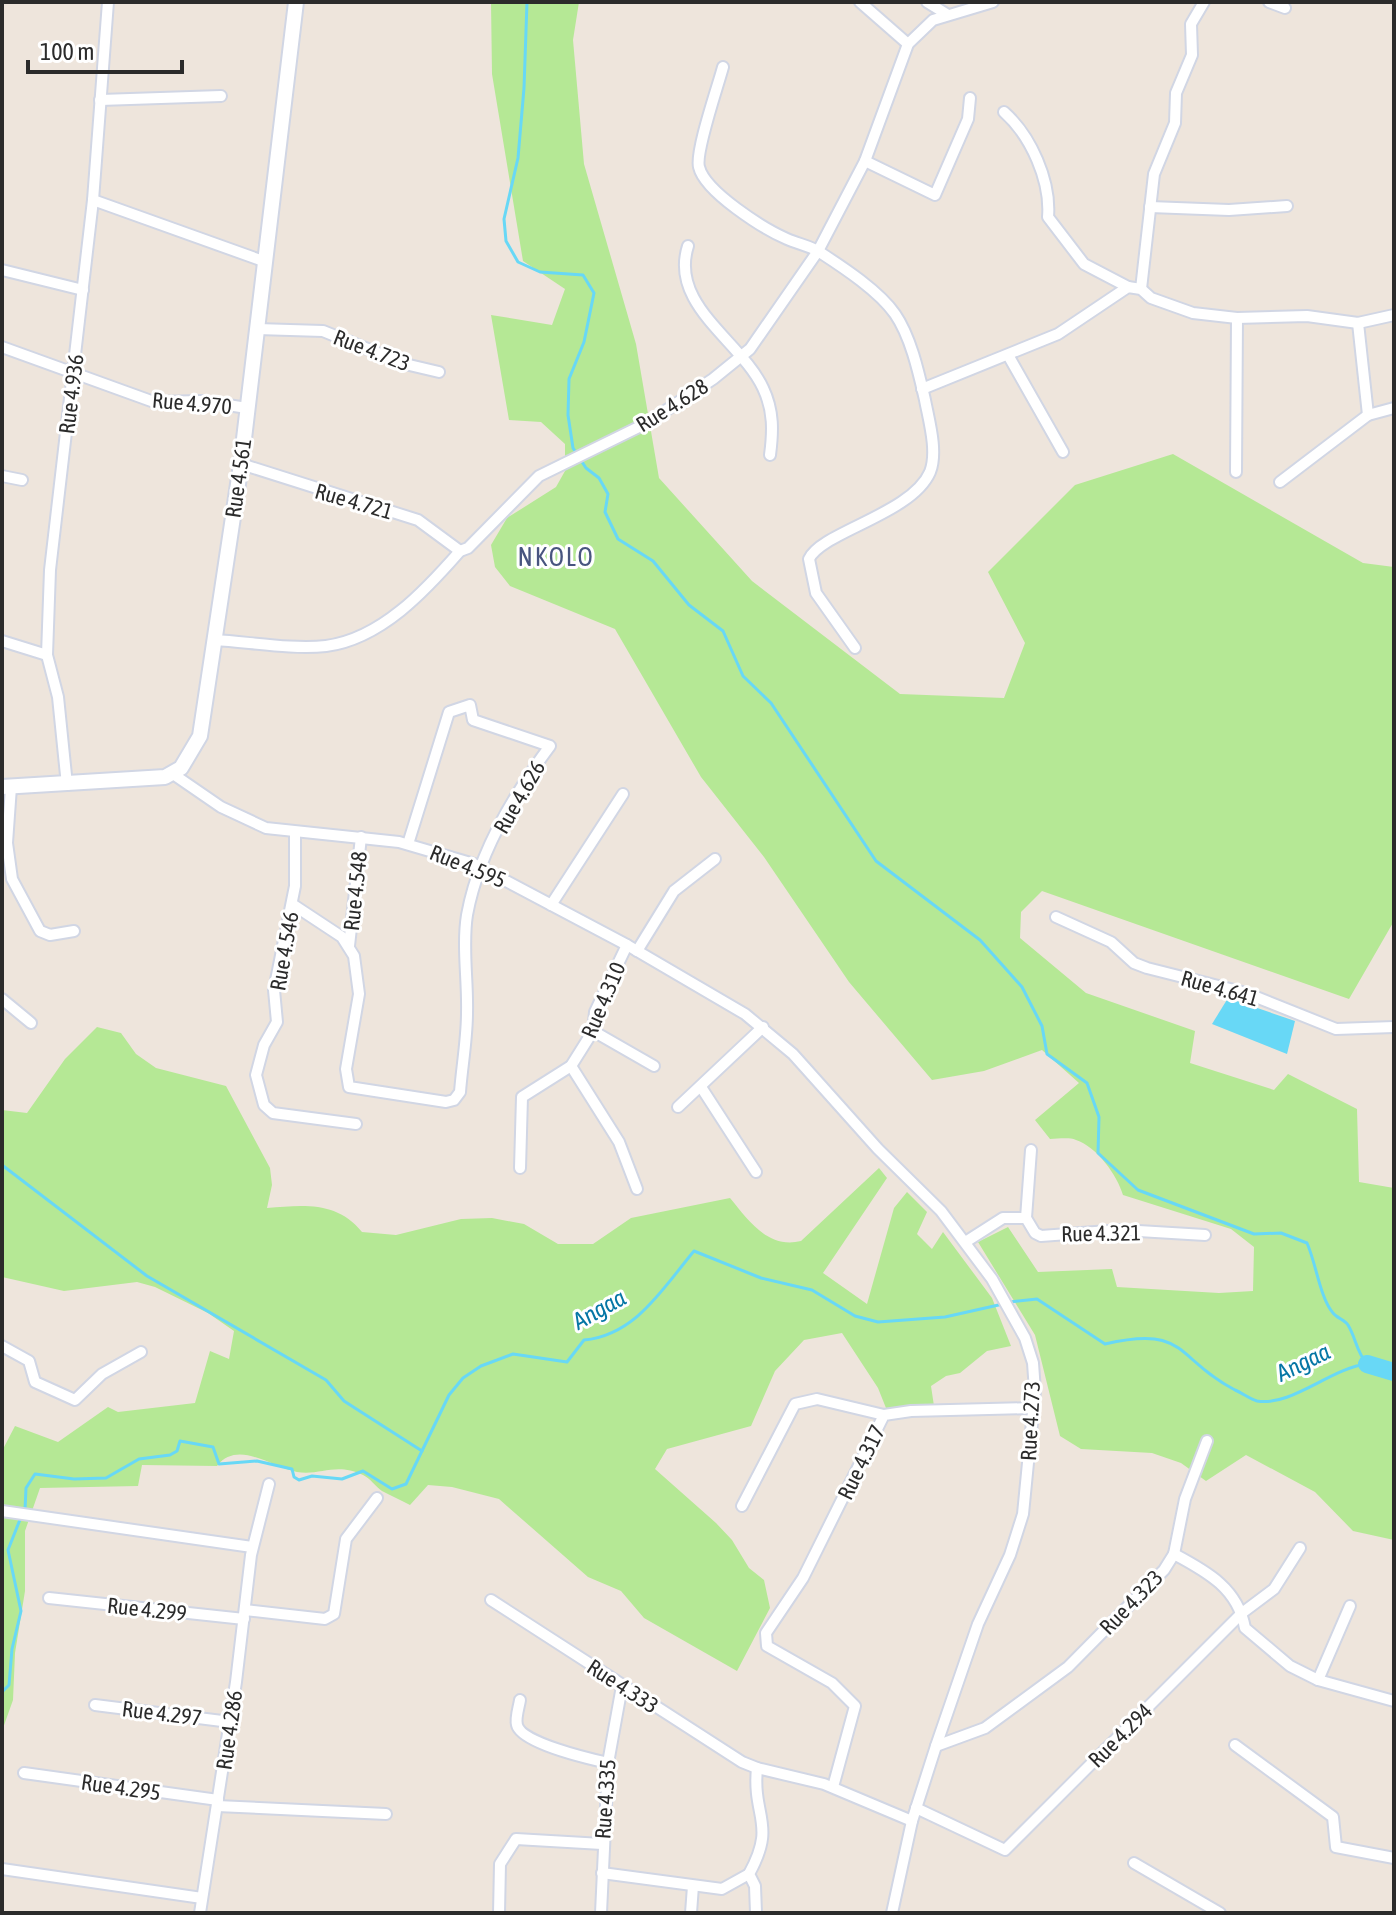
<svg xmlns="http://www.w3.org/2000/svg" width="1396" height="1915" viewBox="0 0 1396 1915" font-family="'Asap Condensed',sans-serif">
  <style>
    .green { fill: #b5e895 }
    .water { fill: #68d8f6 }
    .lines { fill: none; stroke-linecap: round; stroke-linejoin: round }
    .stream { stroke: #68d8f6; stroke-width: 3 }
    .river { stroke: #68d8f6; stroke-width: 18 }
    .street-casing { stroke: #d1d6e4; stroke-width: 14 }
    .secondary-casing { stroke: #d1d6e4; stroke-width: 18 }
    .street { stroke: #fff; stroke-width: 10 }
    .secondary { stroke: #fff; stroke-width: 14 }
    .labels { text-anchor: middle; dominant-baseline: central; stroke-width: 6; stroke-linejoin: round; paint-order: stroke }
    .street-label { font-size: 22px; fill: #2b2b2b; stroke: #fff }
    .water-label { font-size: 24px; font-style: italic; fill: #0576a5; stroke: #fff }
    .quarter-label { font-size: 26px; letter-spacing: 2px; fill: #48557f; stroke: #fff }
  </style>
  <rect width="100%" height="100%" fill="#eee5dc"/>
  <!-- green -->
  <g class="green">
    <path d="M 491,2 L 579,2 L 573,40 L 584,164 L 636,344 L 659,478 L 752,581 L 900,694 L 1004,698 L 1025,643 L 988,572 L 1075,485 L 1173,454 L 1363,563 L 1394,567 L 1394,921 L 1349,999 L 1042,891 L 1021,912 L 1020,938 L 1086,993 L 1195,1031 L 1190,1063 L 1274,1090 L 1288,1074 L 1357,1109 L 1359,1182 L 1394,1188 L 1394,1540 L 1353,1531 L 1315,1492 L 1246,1455 L 1206,1481 L 1181,1463 L 1152,1453 L 1081,1449 L 1060,1436 L 1035,1335 L 978,1242 L 1008,1227 L 1038,1272 L 1112,1269 L 1117,1287 L 1219,1293 L 1253,1291 L 1254,1247 L 1231,1229 L 1123,1195 C 1117,1175 1097,1147 1076,1140 C 1069,1137 1058,1139 1050,1139 L 1035,1120 L 1079,1083 L 1042,1050 L 984,1071 L 932,1080 L 849,982 L 764,857 L 701,777 L 615,629 L 510,586 L 495,567 L 491,545 L 507,518 L 556,487 L 565,471 L 565,444 L 541,422 L 509,420 L 491,315 L 552,325 L 565,289 L 523,261 L 492,74 Z"/>
    <path d="M 97,1027 L 121,1033 L 136,1054 L 156,1068 L 226,1086 L 270,1168 L 272,1185 L 267,1208 C 304,1205 337,1201 362,1232 L 396,1235 L 461,1219 L 492,1218 L 524,1224 L 558,1244 L 593,1244 L 631,1218 L 730,1198 C 749,1221 768,1249 801,1241 L 879,1168 L 887,1178 L 823,1273 L 867,1304 L 894,1208 L 907,1192 L 927,1212 L 917,1234 L 932,1249 L 943,1232 L 992,1298 L 1011,1346 L 987,1351 L 960,1373 L 946,1376 L 931,1386 L 934,1406 L 886,1408 L 878,1388 L 842,1333 L 804,1340 L 775,1371 L 751,1426 L 667,1449 L 655,1469 L 716,1523 L 732,1540 L 749,1568 L 764,1580 L 770,1608 L 737,1671 L 644,1618 L 621,1591 L 588,1577 L 499,1499 L 452,1487 L 428,1485 L 410,1505 C 401,1500 391,1496 382,1491 C 376,1487 370,1478 363,1475 C 336,1462 320,1476 297,1472 C 273,1468 238,1439 217,1466 L 142,1465 L 138,1486 L 40,1488 L 25,1531 L 25,1591 L 15,1653 L 13,1700 L 2,1731 L 2,1451 L 15,1426 L 58,1442 L 108,1407 L 118,1412 L 195,1403 L 210,1351 L 229,1359 L 234,1331 L 208,1313 L 155,1287 L 137,1282 L 64,1291 L 2,1277 L 2,1110 L 27,1113 L 65,1059 Z"/>
  </g>
  <!-- water -->
  <polygon class="water" points="1228,998 1295,1021 1287,1054 1212,1024"/>
  <g class="lines">
    <!-- stream -->
    <g class="stream">
      <path d="M 527,2 L 524,88 L 518,158 L 504,219 L 506,241 L 518,262 L 540,272 L 583,275 L 594,293 L 584,342 L 569,379 L 568,415 L 573,448 L 586,468 L 599,478 L 608,494 L 605,512 L 618,539 L 653,561 L 689,605 L 723,631 L 743,676 L 771,703 L 876,861 L 980,940 L 1022,987 L 1042,1026 L 1047,1054 L 1087,1083 L 1099,1117 L 1098,1153 L 1138,1190 L 1254,1234 L 1281,1233 L 1307,1243 C 1316,1263 1320,1298 1333,1313 C 1337,1318 1345,1320 1348,1325 C 1356,1338 1356,1351 1367,1364"/>
      <polyline points="2,1165 147,1276 326,1380 344,1401 422,1451"/>
      <path d="M 1010,1302 L 1037,1299 L 1105,1344 C 1188,1325 1174,1358 1235,1390 C 1242,1393 1250,1399 1257,1401 C 1291,1407 1331,1368 1367,1364"/>
      <path d="M 25,1510 L 26,1488 L 35,1474 L 74,1479 L 106,1478 L 139,1459 L 170,1455 L 177,1451 L 180,1441 L 213,1447 L 219,1464 L 257,1461 L 292,1469 L 294,1477 L 299,1480 L 312,1476 L 342,1479 L 363,1471 L 392,1489 L 406,1484 L 449,1395 L 463,1378 L 481,1366 L 513,1354 L 567,1362 L 584,1340 C 636,1335 663,1288 694,1251 L 761,1278 L 812,1290 L 855,1316 L 878,1322 L 945,1317 L 1003,1304"/>
      <polyline points="2,1692 9,1685 12,1649 21,1611 8,1550 21,1517"/>
    </g>
    <!-- river -->
    <polyline class="river" points="1367,1364 1394,1372"/>
    <defs>
      <g id="street">
        <polyline points="860,2 908,44"/>
        <polyline points="927,2 948,15"/>
        <polyline points="1269,2 1285,8"/>
        <path d="M 723,67 C 718,86 695,152 699,167 C 705,192 764,229 787,239 C 798,244 811,246 821,253 C 844,268 879,291 895,314 C 911,337 919,374 925,400 C 929,421 938,452 930,472 C 912,514 821,532 809,559 L 816,593 L 855,648"/>
        <polyline points="100,100 221,96"/>
        <path d="M 1004,112 C 1031,136 1051,181 1048,217 L 1084,264 L 1128,287"/>
        <polyline points="865,161 935,195 968,119 970,98"/>
        <polyline points="93,200 266,262"/>
        <polyline points="1150,207 1229,210 1287,206"/>
        <path d="M 688,246 C 669,305 741,341 763,388 C 774,411 773,432 770,455"/>
        <polyline points="2,270 83,290"/>
        <polyline points="1141,289 1154,174 1175,123 1176,93 1192,55 1191,24 1204,2"/>
        <polyline points="1358,323 1368,415"/>
        <polyline points="257,329 323,331 405,364 439,372"/>
        <polyline points="2,347 154,402 202,401 247,408"/>
        <polyline points="1008,355 1063,452"/>
        <polyline points="922,389 1058,334 1128,287 1141,289 1151,298 1193,313 1237,318 1307,316 1358,323 1394,315"/>
        <polyline points="241,464 418,520 460,551"/>
        <polyline points="1236,472 1237,318"/>
        <polyline points="2,476 22,480"/>
        <polyline points="1280,482 1368,415 1394,408"/>
        <path d="M 215,640 C 249,642 294,650 326,646 C 381,639 426,590 460,551 L 468,548 L 539,476 L 647,423 L 713,379 L 750,349 L 818,251 L 865,161 L 908,44 L 933,20 L 993,2"/>
        <polyline points="2,641 47,655"/>
        <polyline points="173,774 221,807 266,828 399,842 474,864 627,945 745,1014 793,1054 878,1149 941,1211 992,1279 1025,1338 1033,1363 1035,1391 1023,1514 1010,1555 978,1624 936,1746 912,1821 892,1913"/>
        <polyline points="67,785 58,697 47,655 50,570 93,200 108,2"/>
        <polyline points="11,787 7,843 12,879 40,931 50,935 74,931"/>
        <polyline points="295,833 295,886 274,990 277,1022 264,1045 256,1075 264,1105 273,1113 356,1124"/>
        <path d="M 292,904 L 342,937 L 354,956 L 359,994 L 346,1069 L 349,1087 L 446,1102 L 454,1100 L 460,1092 C 462,1066 467,1039 467,1013 C 468,981 462,946 467,915 C 478,855 514,794 550,746 L 473,720 L 470,705 L 449,712 L 408,844"/>
        <polyline points="551,905 623,794"/>
        <polyline points="1056,917 1111,942 1134,963 1147,968 1246,993 1336,1029 1394,1027"/>
        <polyline points="349,946 361,837"/>
        <polyline points="637,951 674,891 715,859"/>
        <polyline points="2,999 31,1023"/>
        <polyline points="593,1031 654,1066"/>
        <polyline points="571,1066 619,1142 637,1189"/>
        <polyline points="701,1087 756,1172"/>
        <polyline points="678,1107 763,1027"/>
        <polyline points="520,1168 522,1097 571,1066 593,1031 595,1012 627,945"/>
        <polyline points="1026,1218 1031,1150"/>
        <polyline points="967,1241 1003,1218 1026,1218 1035,1233 1041,1236 1122,1230 1205,1235"/>
        <polyline points="2,1346 29,1361 35,1382 75,1400 102,1374 141,1352"/>
        <polyline points="742,1506 795,1404 817,1399 884,1415"/>
        <polyline points="2,1511 252,1547"/>
        <polyline points="1174,1554 1185,1499 1207,1441"/>
        <polyline points="49,1598 244,1619"/>
        <polyline points="491,1600 742,1762 757,1768"/>
        <polyline points="245,1610 325,1619 334,1614 346,1539 377,1498"/>
        <polyline points="1318,1680 1350,1606"/>
        <path d="M 520,1700 C 519,1707 515,1718 517,1725 C 521,1743 590,1759 608,1763"/>
        <polyline points="95,1705 230,1722"/>
        <polyline points="1235,1745 1333,1817 1336,1847 1394,1858"/>
        <path d="M 936,1746 L 985,1728 L 1068,1667 L 1164,1570 L 1174,1554 C 1208,1572 1238,1589 1245,1628 L 1290,1666 L 1318,1680 L 1394,1701"/>
        <polyline points="24,1773 218,1800"/>
        <polyline points="833,1787 855,1706 832,1683 767,1646 766,1633 803,1578 884,1415 911,1411 1033,1408"/>
        <polyline points="217,1806 386,1814"/>
        <polyline points="916,1808 1005,1850 1242,1613 1274,1589 1300,1548"/>
        <polyline points="1134,1863 1220,1913"/>
        <polyline points="2,1869 202,1898"/>
        <polyline points="602,1873 722,1889 749,1874"/>
        <polyline points="200,1913 236,1682 251,1555 269,1484"/>
        <polyline points="499,1913 500,1864 516,1839 602,1844"/>
        <polyline points="601,1913 608,1763 622,1686"/>
        <polyline points="691,1913 693,1886"/>
        <path d="M 756,1913 L 755,1886 L 749,1874 C 777,1823 752,1818 757,1768 L 824,1784 L 912,1821"/>
      </g>
      <polyline id="secondary" points="2,787 165,777 181,768 200,736 241,464 296,2"/>
    </defs>
    <!-- street casing -->
    <use href="#street" class="street-casing"/>
    <!-- secondary casing -->
    <use href="#secondary" class="secondary-casing"/>
    <!-- street -->
    <use href="#street" class="street"/>
    <!-- secondary -->
    <use href="#secondary" class="secondary"/>
  </g>
  <g class="labels">
    <!-- street labels -->
    <g class="street-label">
      <text transform="translate(372 350) rotate(21)">Rue 4.723</text>
      <text transform="translate(71 394) rotate(-83)">Rue 4.936</text>
      <text transform="translate(192 403) rotate(5)">Rue 4.970</text>
      <text transform="translate(672 405) rotate(-32)">Rue 4.628</text>
      <text transform="translate(238 478) rotate(-82)">Rue 4.561</text>
      <text transform="translate(354 501) rotate(16)">Rue 4.721</text>
      <text transform="translate(519 797) rotate(-60)">Rue 4.626</text>
      <text transform="translate(468 866) rotate(22)">Rue 4.595</text>
      <text transform="translate(355 891) rotate(-84)">Rue 4.548</text>
      <text transform="translate(284 951) rotate(-80)">Rue 4.546</text>
      <text transform="translate(1220 988) rotate(16)">Rue 4.641</text>
      <text transform="translate(603 1000) rotate(-67)">Rue 4.310</text>
      <text transform="translate(1101 1233) rotate(-1)">Rue 4.321</text>
      <text transform="translate(1030 1421) rotate(-87)">Rue 4.273</text>
      <text transform="translate(861 1462) rotate(-64)">Rue 4.317</text>
      <text transform="translate(1131 1602) rotate(-46)">Rue 4.323</text>
      <text transform="translate(147 1609) rotate(6)">Rue 4.299</text>
      <text transform="translate(623 1686) rotate(33)">Rue 4.333</text>
      <text transform="translate(162 1713) rotate(7)">Rue 4.297</text>
      <text transform="translate(229 1730) rotate(-82)">Rue 4.286</text>
      <text transform="translate(1120 1735) rotate(-45)">Rue 4.294</text>
      <text transform="translate(121 1787) rotate(8)">Rue 4.295</text>
      <text transform="translate(605 1799) rotate(-86)">Rue 4.335</text>
    </g>
    <!-- water labels -->
    <g class="water-label">
      <text transform="translate(599 1309) rotate(-29)">Angaa</text>
      <text transform="translate(1303 1362) rotate(-26)">Angaa</text>
    </g>
    <!-- quarter labels -->
    <g class="quarter-label">
      <text x="556" y="557">NKOLO</text>
    </g>
  </g>
  <!-- border -->
  <rect width="1396" height="1915" fill="none" stroke="#2b2b2b" stroke-width="8"/>
  <!-- scale -->
  <path d="M28 60v12h154v-12" fill="none" stroke="#2b2b2b" stroke-width="4"/>
  <text x="40" y="60" font-size="24" fill="#2b2b2b" stroke="#ffffff" stroke-width="6" paint-order="stroke">100 m</text>
</svg>
